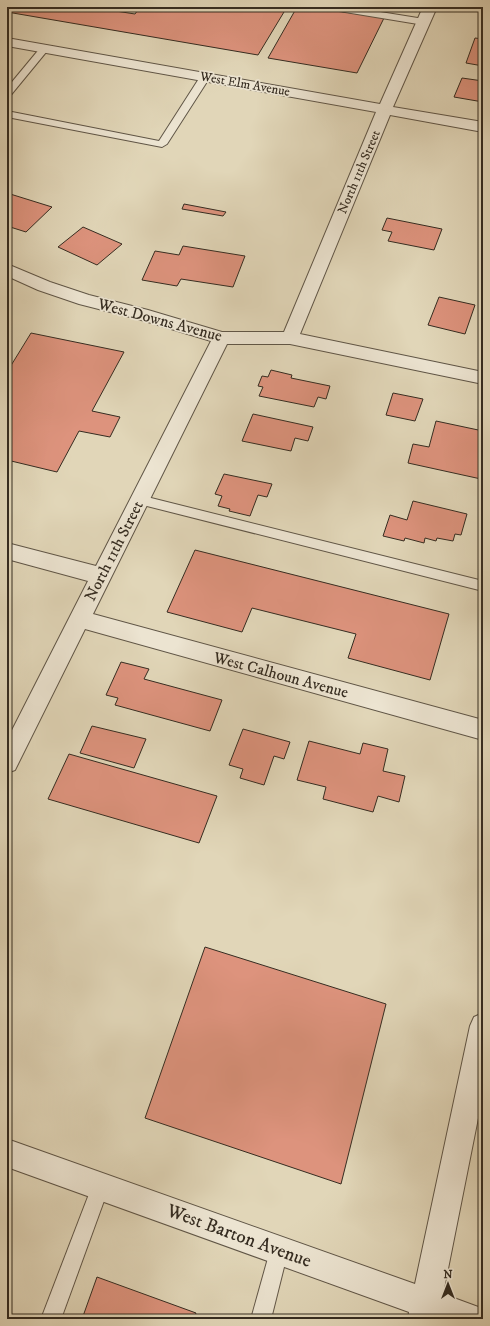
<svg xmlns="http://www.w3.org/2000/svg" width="490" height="1326" viewBox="0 0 490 1326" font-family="'IM FELL DW Pica',serif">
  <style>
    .building { fill: #dd937d; stroke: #352c21 }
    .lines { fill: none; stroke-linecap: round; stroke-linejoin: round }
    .service-casing { stroke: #605647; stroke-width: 2 }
    .minor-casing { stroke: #605647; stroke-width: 2 }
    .service { fill: #ece4d1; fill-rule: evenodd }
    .minor { fill: #ece4d1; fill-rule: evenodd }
    .labels { text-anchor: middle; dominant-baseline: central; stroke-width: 3.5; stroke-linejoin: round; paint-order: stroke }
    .far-street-label { font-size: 13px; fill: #352c21; stroke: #ece4d1 }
    .street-label { font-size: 16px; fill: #352c21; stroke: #ece4d1 }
    .near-street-label { font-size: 19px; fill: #352c21; stroke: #ece4d1 }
  </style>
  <rect width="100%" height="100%" fill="#e1d6b8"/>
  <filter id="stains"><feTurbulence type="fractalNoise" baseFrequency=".005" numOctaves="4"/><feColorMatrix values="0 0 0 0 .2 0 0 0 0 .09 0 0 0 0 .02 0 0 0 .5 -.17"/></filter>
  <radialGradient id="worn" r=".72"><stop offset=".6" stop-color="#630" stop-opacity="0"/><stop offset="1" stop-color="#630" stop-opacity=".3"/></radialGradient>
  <!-- building -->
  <g class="building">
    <polygon points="7,7 90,7 135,14 140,7 287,7 258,55 7,12"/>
    <polygon points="297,7 312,7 384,18 357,73 268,58"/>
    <polygon points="475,38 483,39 483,66 466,63"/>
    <polygon points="462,78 483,81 483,102 454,97"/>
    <polygon points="7,193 52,207 26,232 7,226"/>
    <polygon points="184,204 226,212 223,216 182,209"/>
    <polygon points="387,218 442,229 434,250 388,241 392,232 382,230"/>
    <polygon points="83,227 122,244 97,265 58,247"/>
    <polygon points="183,246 245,256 233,287 181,279 177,286 142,280 155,251 179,255"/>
    <polygon points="439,297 475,305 465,334 428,325"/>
    <polygon points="31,333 124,352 92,411 120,417 110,437 79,431 57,472 7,460 7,372"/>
    <polygon points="271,370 292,375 291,378 330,386 326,399 318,397 314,407 259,396 263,387 258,386 262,376 268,377"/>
    <polygon points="393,393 423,399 415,421 386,415"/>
    <polygon points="253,414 313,427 308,441 295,438 291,451 242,441"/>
    <polygon points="436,421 483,431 483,471 481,479 408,463 413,444 429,447"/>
    <polygon points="224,474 272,484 267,497 258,495 250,516 229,511 230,509 218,506 222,496 215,494"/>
    <polygon points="413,501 467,514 461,535 455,534 453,541 437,538 436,541 425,538 424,543 405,538 404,541 383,536 390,515 407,520"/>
    <polygon points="195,550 449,614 430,680 348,658 356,634 252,608 242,632 167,612"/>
    <polygon points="121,662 149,669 144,679 222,700 210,731 115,705 118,698 106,695"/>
    <polygon points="92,726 146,739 134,768 80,753"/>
    <polygon points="243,729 290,742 284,759 274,756 264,785 240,778 243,769 229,765"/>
    <polygon points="309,741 360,754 363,743 388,749 383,771 405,776 399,802 378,796 373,812 323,799 326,787 297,780"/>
    <polygon points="69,754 217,796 199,843 48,799"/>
    <polygon points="205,947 386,1004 341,1184 145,1118"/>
    <polygon points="97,1277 196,1313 194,1319 82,1319"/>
  </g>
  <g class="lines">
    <defs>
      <g id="service">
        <polygon points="329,7 349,7 424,19 428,22 424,25 333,10"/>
        <polygon points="44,46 48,49 47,51 10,96 7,97 7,88 41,47"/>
        <polygon points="205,74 210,77 167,144 162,147 7,117 7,111 159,141 200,77"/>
        <polygon points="139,495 483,581 483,591 135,503 133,500 135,497"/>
        <polygon points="100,1178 106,1181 109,1187 61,1319 41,1319 94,1181"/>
        <polygon points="279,1242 286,1244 288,1251 271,1319 251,1319 270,1251 272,1244"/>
      </g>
      <g id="minor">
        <polygon points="423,7 437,7 393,107 483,122 483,132 390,115 300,334 483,372 483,384 290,344 227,344 93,614 483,720 483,740 85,629 15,770 7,773 7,740 88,581 7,559 7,543 96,566 211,341 138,319 79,304 38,290 7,276 7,264 50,282 89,295 148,310 222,332 284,332 376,112 7,46 7,38 380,104"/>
        <polygon points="483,1013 483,1093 443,1294 481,1308 483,1319 408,1319 409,1312 7,1167 7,1139 415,1284 470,1026 474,1017"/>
      </g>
    </defs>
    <!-- service casing -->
    <use href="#service" class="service-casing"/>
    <!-- minor casing -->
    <use href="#minor" class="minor-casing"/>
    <!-- service -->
    <use href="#service" class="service"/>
    <!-- minor -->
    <use href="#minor" class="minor"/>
  </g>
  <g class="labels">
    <!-- far-street labels -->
    <g class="far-street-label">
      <text transform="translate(245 84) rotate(10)">West Elm Avenue</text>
      <text transform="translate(359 172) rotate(-67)">North 11th Street</text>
    </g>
    <!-- street labels -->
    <g class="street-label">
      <text transform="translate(160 320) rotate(15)">West Downs Avenue</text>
      <text transform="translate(114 551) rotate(-63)">North 11th Street</text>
      <text transform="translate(281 675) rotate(15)">West Calhoun Avenue</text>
    </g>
    <!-- near-street labels -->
    <g class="near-street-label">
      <text transform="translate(239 1236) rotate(20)">West Barton Avenue</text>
    </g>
  </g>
  <!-- margin -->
  <rect width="490" height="1326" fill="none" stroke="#e1d6b8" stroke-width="24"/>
  <rect x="8" y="8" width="474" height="1310" fill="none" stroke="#352c21" stroke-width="2"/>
  <rect x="12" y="12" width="466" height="1302" fill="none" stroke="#352c21"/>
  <!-- north arrow -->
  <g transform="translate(448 1284)" stroke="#ece4d1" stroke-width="3" paint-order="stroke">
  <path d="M0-3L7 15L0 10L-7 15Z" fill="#352c21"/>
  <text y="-6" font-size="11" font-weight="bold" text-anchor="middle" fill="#352c21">N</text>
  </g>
  <rect width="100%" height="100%" filter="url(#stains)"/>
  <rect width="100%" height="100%" fill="url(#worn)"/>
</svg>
